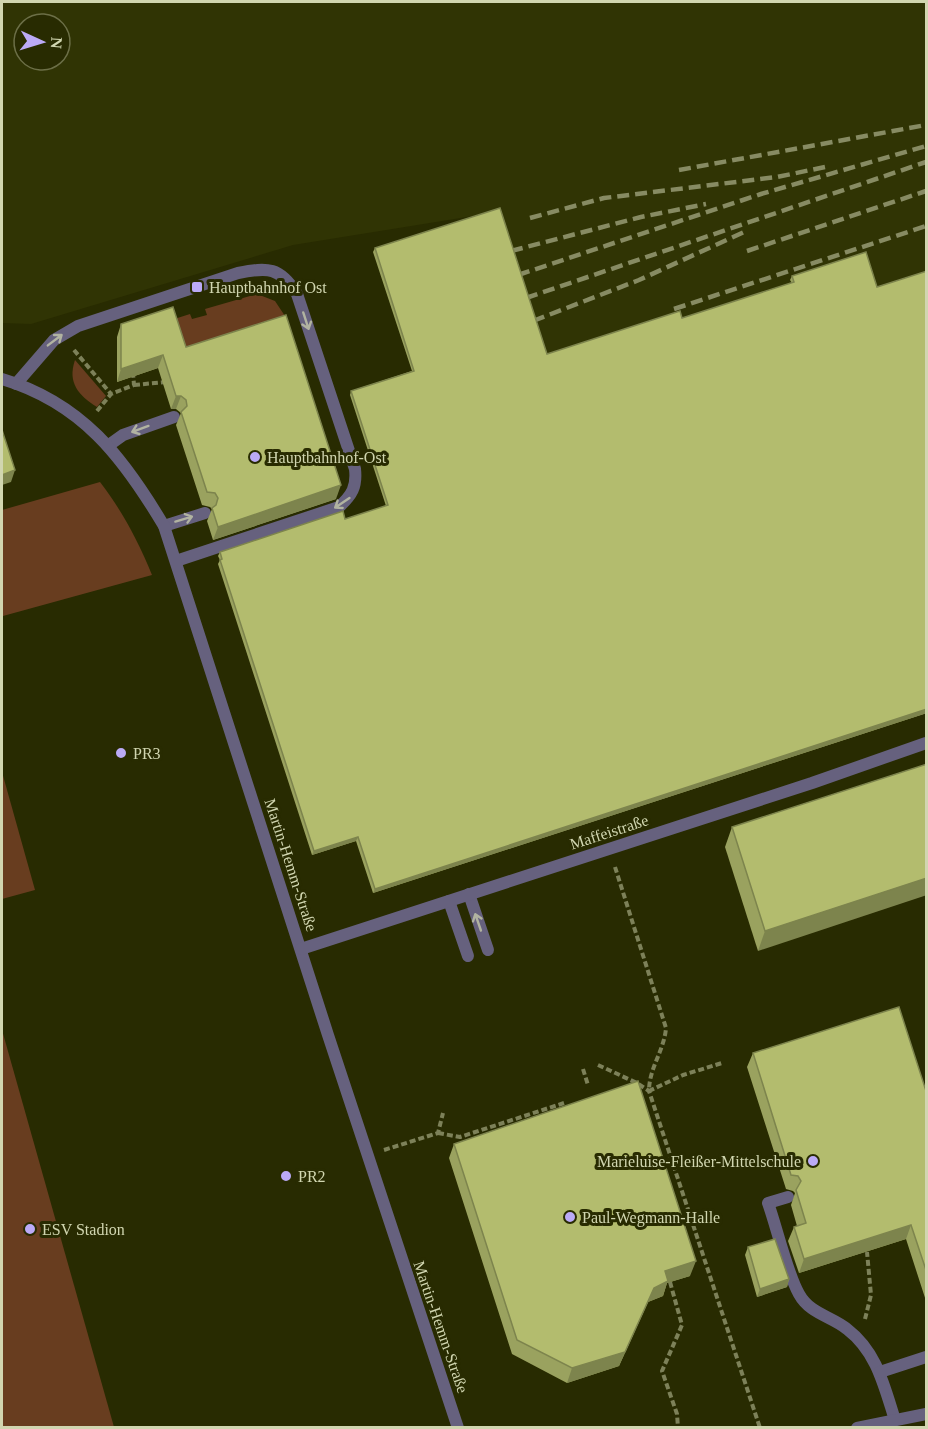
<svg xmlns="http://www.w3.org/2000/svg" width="928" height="1429" viewBox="0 0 928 1429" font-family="Georgia,serif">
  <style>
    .built { fill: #303404; fill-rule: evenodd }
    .grass { fill: #683d1f }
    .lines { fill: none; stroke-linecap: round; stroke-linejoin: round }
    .path { stroke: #7d8159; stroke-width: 4; stroke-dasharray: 6 3; stroke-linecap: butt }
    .service { stroke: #66617e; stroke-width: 12 }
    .minor { stroke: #66617e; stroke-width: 12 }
    .tertiary { stroke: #66617e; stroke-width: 12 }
    .rail { stroke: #878b63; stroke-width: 4.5; stroke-dasharray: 12 6; stroke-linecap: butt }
    .wall { fill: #9aa25f }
    .shaded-wall { fill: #7d844d }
    .building { fill: #b3bc6e; stroke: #7d844d; stroke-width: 1.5 }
    .oneway { stroke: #b1b3a1 }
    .poi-dot { fill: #bbaaf6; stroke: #282b01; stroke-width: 2 }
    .labels { text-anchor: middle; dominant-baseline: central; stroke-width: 6; stroke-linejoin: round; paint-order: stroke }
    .poi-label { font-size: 16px; fill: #d1d6b0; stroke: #282b01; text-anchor: start }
    .street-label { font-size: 16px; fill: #d1d6b0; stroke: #282b01 }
  </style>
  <rect width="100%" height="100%" fill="#282b01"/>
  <!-- built -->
  <path class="built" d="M 2,2 L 926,2 L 926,274 L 876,291 L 791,280 L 793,286 L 681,322 L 546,358 L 498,212 L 293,245 L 31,324 L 2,323 ZM 24,24 L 60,24 L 60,60 L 24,60 Z"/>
  <!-- grass -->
  <g class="grass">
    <polygon points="257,294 275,301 285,316 181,361 168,321 190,314 192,319 207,315 205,309"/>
    <path d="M 75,360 L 106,396 L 97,407 C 79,396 67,383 75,360 Z"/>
    <path d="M 100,482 C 123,512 138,541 152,575 L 3,616 L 2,510 Z"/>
    <polygon points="2,772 35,890 2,899"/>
    <polygon points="2,1030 114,1427 2,1427"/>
  </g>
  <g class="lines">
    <!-- path -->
    <g class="path">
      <polyline points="74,350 111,394"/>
      <polyline points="134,385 166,382"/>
      <polyline points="97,411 111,394 134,385 133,373"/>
      <path d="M 615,867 L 666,1028 C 664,1051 649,1068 649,1091 L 683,1075 L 722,1063"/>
      <polyline points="598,1065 637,1083 649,1091 760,1428"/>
      <polyline points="583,1069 588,1085"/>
      <polyline points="438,1133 460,1137 564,1103"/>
      <polyline points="384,1150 438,1133 443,1113"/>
      <polyline points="670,1282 682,1325 662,1371 677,1414 678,1428"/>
      <polyline points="865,1319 871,1295 867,1252"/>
    </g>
    <!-- service -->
    <g class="service">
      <path d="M 16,384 L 54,340 L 78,326 L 238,273 C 268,267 280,267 297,294 L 355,469 C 357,487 352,495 339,507 L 176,561"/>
      <polyline points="109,445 123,435 174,417"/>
      <polyline points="164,526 205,513"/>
      <polyline points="469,894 488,950"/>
      <polyline points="449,901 468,956"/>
      <path d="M 788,1197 L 768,1203 C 777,1228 787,1273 799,1294 C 810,1314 831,1316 847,1329 C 877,1352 884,1386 895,1420"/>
      <polyline points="880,1372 926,1357"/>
    </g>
    <!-- minor -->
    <g class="minor">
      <path d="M 2,379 C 82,403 123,457 164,526 L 328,1035 L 458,1428"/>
      <polyline points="301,949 812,783 926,743"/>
    </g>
    <!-- tertiary -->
    <polyline class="tertiary" points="857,1428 926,1414"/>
    <!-- rail -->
    <g class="rail">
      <polyline points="679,170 926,125"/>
      <polyline points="530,218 604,198 777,177 825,167"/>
      <polyline points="511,251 641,217 706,204"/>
      <polyline points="747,251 926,191"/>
      <polyline points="518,275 761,194 926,146"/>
      <polyline points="526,298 926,162"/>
      <polyline points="674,309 926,226"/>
      <polyline points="533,321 639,280 744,232"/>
    </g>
  </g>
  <!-- wall -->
  <g class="wall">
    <polygon points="375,248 547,354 682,318 792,283 790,280 792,276 877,287 927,271 927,713 373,893 356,841 312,855 218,564 220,560 218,556 220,552 345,519 386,506 350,395 351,391 412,371 373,252"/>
    <polygon points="121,324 186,347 336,499 213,540 207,521 212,509 210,507 202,505 176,425 181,413 176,409 171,409 158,368 117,382 117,337"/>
    <polygon points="927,764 758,951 725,847 732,827"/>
    <polygon points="753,1053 927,1094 927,1304 906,1239 799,1273 788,1241 794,1227 797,1226 791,1205 795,1193 793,1191 786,1189 747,1067"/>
    <polygon points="454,1144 690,1276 667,1283 663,1296 648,1302 619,1366 567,1383 512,1354 449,1158"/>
    <polygon points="748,1247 789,1279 787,1287 757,1297 745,1255"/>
  </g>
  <!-- shaded-wall -->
  <g class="shaded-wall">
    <polygon points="163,355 158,368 117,382 121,369"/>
    <polygon points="176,396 181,396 176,409 171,409"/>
    <polygon points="15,470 11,482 2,485 2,475"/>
    <polygon points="341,485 336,499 213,540 218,527"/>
    <polygon points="927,709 927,713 373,893 375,889"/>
    <polygon points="358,837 356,841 312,855 314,851"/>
    <polygon points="927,878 927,895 758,951 765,931"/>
    <polygon points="911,1225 906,1239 799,1273 804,1259"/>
    <polygon points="696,1261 690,1276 667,1283 663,1296 648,1302 619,1366 567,1383 572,1368 654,1288 665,1271"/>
    <polygon points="789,1279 787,1287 757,1297 760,1289"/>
  </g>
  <!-- building -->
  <g class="building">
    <polygon points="500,208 547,354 680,311 682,318 794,282 792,276 866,252 877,287 927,271 927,709 375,889 358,837 314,851 220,560 222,559 220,552 343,511 345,519 388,505 351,391 414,371 375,248"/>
    <polygon points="173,307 186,347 286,315 341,485 218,527 212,508 216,505 218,498 215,493 207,492 181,412 187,406 186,400 181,396 176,396 163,355 121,369 121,324"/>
    <polygon points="2,430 15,470 2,475"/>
    <polygon points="927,764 927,878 765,931 732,827"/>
    <polygon points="899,1007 927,1094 927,1273 911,1225 804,1259 794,1227 806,1223 796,1190 801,1181 798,1176 791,1175 753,1053"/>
    <polygon points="638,1081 696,1261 665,1271 668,1281 654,1288 625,1352 572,1368 517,1340 454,1144"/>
    <polygon points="775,1239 789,1279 760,1289 748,1247"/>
  </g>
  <!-- one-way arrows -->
  <defs><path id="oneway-shaft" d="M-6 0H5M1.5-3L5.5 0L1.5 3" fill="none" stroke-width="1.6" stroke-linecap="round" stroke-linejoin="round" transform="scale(1.5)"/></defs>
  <g class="oneway">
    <use href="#oneway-shaft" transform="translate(306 321) rotate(72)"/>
    <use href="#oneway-shaft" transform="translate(55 340) rotate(-37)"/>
    <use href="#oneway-shaft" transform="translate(140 429) rotate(160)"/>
    <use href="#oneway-shaft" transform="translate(342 503) rotate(146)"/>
    <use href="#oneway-shaft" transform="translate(184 519) rotate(-17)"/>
    <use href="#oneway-shaft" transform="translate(478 922) rotate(-109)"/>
  </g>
  <!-- markers -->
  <g class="poi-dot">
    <rect x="191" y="281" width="12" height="12" rx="3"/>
    <circle cx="255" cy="457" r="6"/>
    <circle cx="121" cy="753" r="6"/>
    <circle cx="813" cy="1161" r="6"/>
    <circle cx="286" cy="1176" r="6"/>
    <circle cx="570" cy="1217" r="6"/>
    <circle cx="30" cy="1229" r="6"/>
  </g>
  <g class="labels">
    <!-- poi labels -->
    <g class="poi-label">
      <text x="209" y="287">Hauptbahnhof Ost</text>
      <text x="267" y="457">Hauptbahnhof-Ost</text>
      <text x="133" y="753">PR3</text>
      <text x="801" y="1161" text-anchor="end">Marieluise-Fleißer-Mittelschule</text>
      <text x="298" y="1176">PR2</text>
      <text x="582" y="1217">Paul-Wegmann-Halle</text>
      <text x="42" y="1229">ESV Stadion</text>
    </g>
    <!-- street labels -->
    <g class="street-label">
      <text transform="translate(609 832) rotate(-18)">Maffeistraße</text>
      <text transform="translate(291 865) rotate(72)">Martin-Hemm-Straße</text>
      <text transform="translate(441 1327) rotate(71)">Martin-Hemm-Straße</text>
    </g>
  </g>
  <!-- border -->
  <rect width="928" height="1429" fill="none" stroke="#d1d6b0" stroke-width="6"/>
  <!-- north arrow -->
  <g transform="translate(42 42) rotate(94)"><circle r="28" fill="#282b01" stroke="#6c6f47" stroke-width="1.5"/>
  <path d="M0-4.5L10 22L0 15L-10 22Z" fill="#bbaaf6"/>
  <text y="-9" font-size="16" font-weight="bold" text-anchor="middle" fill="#d1d6b0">N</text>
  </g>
</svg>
